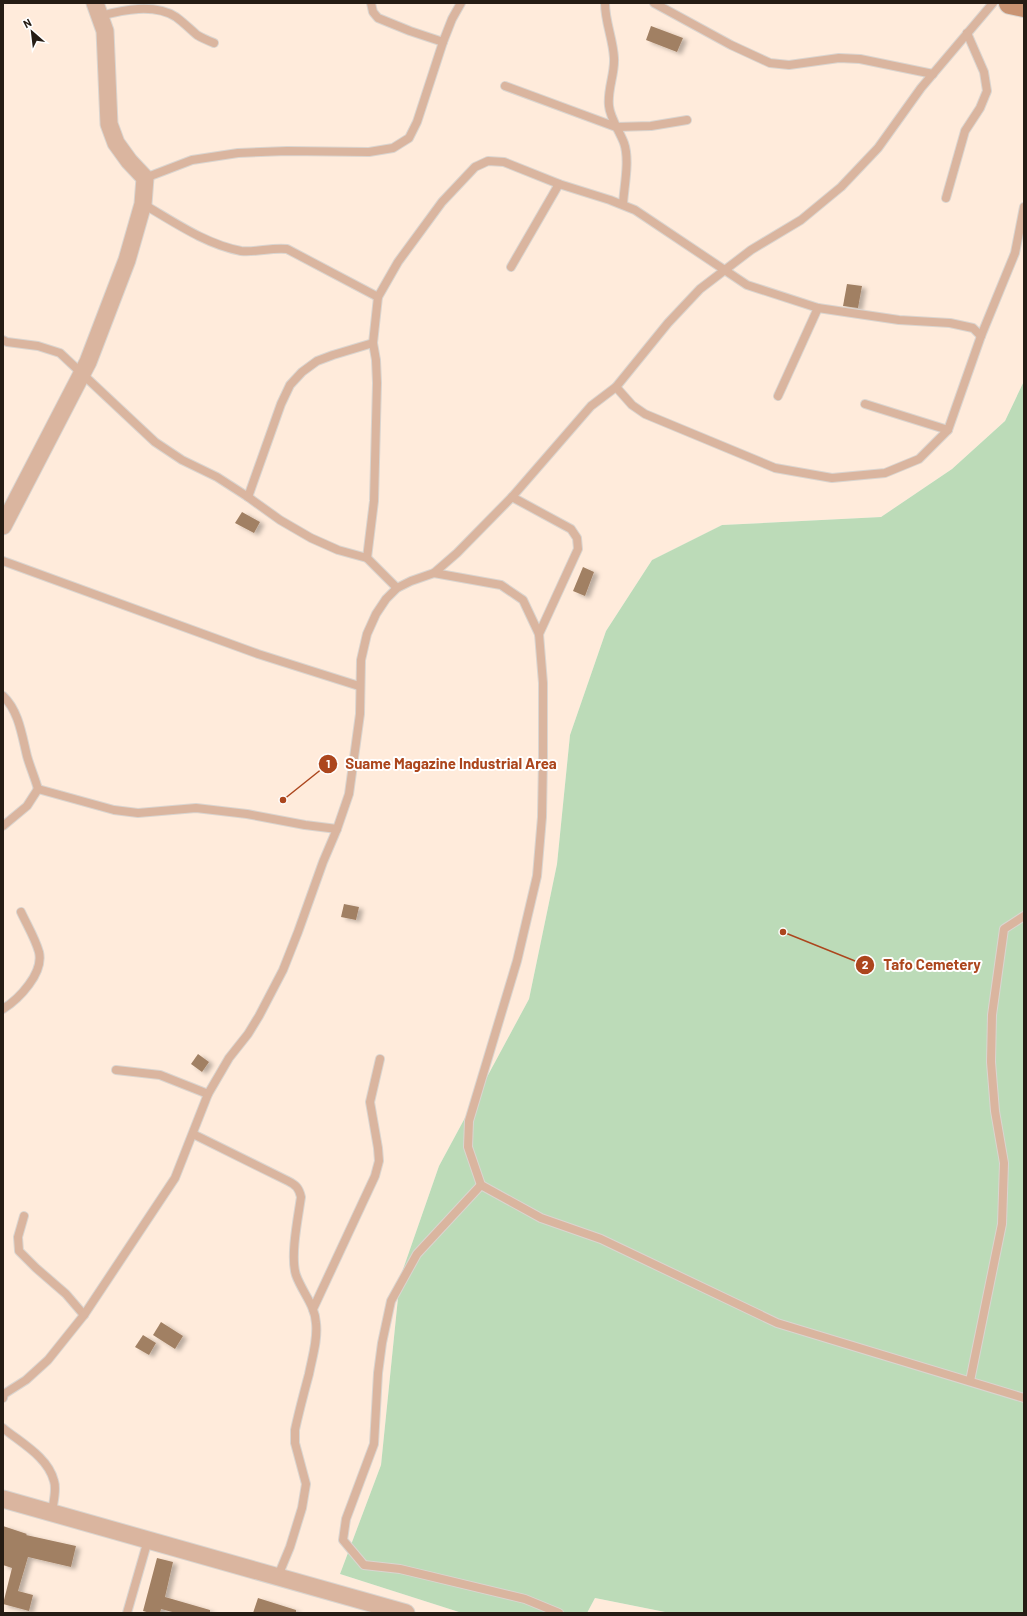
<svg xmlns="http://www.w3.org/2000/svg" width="1027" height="1616" viewBox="0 0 1027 1616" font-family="Barlow,sans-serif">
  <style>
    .built { fill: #ffebdb }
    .green { fill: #bcdbb8 }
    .building { fill: #a18064; filter: url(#shadow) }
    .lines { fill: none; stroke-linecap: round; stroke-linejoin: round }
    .lane-casing { stroke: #dad5d0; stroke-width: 10 }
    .street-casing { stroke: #dad5d0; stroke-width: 19 }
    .secondary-casing { stroke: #dad5d0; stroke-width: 24 }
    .lane { stroke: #dab59f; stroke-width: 8 }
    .street { stroke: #dab59f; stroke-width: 17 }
    .secondary { stroke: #c99372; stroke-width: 22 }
    .leader { fill: none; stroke: #ac461d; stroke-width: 1.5 }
    .callout-dot { fill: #ac461d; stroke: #fff; stroke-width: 1.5 }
    .mark-label { font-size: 12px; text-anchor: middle; font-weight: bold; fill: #fff }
    .callout-label { font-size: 15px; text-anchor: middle; font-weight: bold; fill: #ac461d; stroke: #fff; stroke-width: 4; stroke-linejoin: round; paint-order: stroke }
  </style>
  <defs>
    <filter id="shadow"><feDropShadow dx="4.5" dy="2.5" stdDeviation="2" flood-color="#0004"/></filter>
  </defs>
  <rect width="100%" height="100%" fill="#fdf8f4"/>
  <!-- built -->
  <g class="built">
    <polygon points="3,3 1024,3 1024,381 1005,421 952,469 881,517 722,525 652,560 606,631 570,735 557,864 529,999 439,1166 400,1278 381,1465 340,1574 462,1613 3,1613"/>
    <polygon points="595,1598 670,1613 587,1613"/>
  </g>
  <!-- green -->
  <polygon class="green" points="1024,381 1024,1613 670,1613 595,1598 587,1613 462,1613 340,1574 381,1465 400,1278 439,1166 529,999 557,864 570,735 606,631 652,560 722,525 881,517 952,469 1005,421"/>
  <!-- building -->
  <g class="building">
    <polygon points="651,26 683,38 677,52 646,40"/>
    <polygon points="847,284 862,286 858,308 843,306"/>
    <polygon points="242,512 260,522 254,533 235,523"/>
    <polygon points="583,567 594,572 585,596 573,591"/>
    <polygon points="344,904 359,907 356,920 341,917"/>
    <polygon points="198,1054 209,1062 202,1072 191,1064"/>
    <polygon points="161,1322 183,1336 175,1349 153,1335"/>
    <polygon points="143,1335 156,1343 149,1355 135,1347"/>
    <polygon points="3,1526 27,1534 26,1535 76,1546 71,1567 28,1557 18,1591 33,1595 29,1611 3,1604 12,1568 3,1565"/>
    <polygon points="157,1558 173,1562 165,1597 210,1610 210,1613 176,1613 161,1609 160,1613 150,1613 143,1611"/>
    <polygon points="258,1598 296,1610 296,1613 253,1613"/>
  </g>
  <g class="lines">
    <defs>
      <g id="lane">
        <polyline points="371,3 373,12 378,18 410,31 443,42"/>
        <path d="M 605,3 C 605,22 613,39 614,58 C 615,74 607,90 609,106 C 610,118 620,132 624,143 C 630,160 624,187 623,204"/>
        <polyline points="654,3 731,45 770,63 789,65 839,58 860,59 933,74"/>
        <path d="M 100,16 C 123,10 154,3 176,17 C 183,22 190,29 197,35 C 202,38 209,41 214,43"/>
        <polyline points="505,86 616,127 651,126 687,120"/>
        <polyline points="145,178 192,160 238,153 287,151 369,152 393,148 409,138 417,122 443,42 452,19 461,3"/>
        <polyline points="946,198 965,131 980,108 987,91 984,72 967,33"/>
        <path d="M 143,204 C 174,222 205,244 241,251 C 255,253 272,247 287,249 L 378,297"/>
        <polyline points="511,267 559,184"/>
        <polyline points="3,340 7,342 38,346 60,353 155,442 182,460 217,477 248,497 280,520 311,538 338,550 367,558 397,588"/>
        <polyline points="616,387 632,405 645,414 775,468 832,478 885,473 919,459 948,430 981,336 1015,253 1024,207"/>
        <polyline points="778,396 818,308"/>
        <polyline points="865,404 948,430"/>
        <polyline points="248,497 281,404 290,385 302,372 317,361 333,355 373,343"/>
        <polyline points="512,497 571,529 577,538 578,549 539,634"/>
        <polyline points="367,558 374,501 377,383 376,360 373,343 378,297 398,262 442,202 475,167 488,161 504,162 559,184 610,200 635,210 747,285 818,308 899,320 950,323 973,328 981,336"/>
        <polyline points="3,561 258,654 359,686"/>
        <polyline points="434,573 501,585 523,600 539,634 543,683 543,756 542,817 537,876 517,961 469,1121 468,1147 481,1185 541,1218 601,1239 777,1323 1024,1398"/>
        <path d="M 3,696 C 19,711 22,736 27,756 C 30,767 35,778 38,789"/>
        <polyline points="38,789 114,810 138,813 196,808 247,814 305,825 337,829"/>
        <polyline points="3,826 27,806 38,789"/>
        <path d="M 3,1009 C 19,999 44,973 39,952 C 35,938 27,925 21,912"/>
        <polyline points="116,1070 160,1075 208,1094"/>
        <path d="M 193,1134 L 288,1181 C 296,1185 299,1188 301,1197 C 298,1218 290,1256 296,1275 C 302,1292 315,1305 316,1323 C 318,1340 312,1358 309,1374 C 304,1393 299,1411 295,1430 L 295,1443 L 306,1484 L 302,1508 L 290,1547 L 278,1576"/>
        <polyline points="481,1185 417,1254 391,1301 382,1343 378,1373 374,1444 346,1519 343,1540 364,1565 400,1569 525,1599 559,1613"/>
        <polyline points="24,1216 18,1237 19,1251 36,1268 66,1294 84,1315"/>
        <polyline points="313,1309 375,1176 379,1161 378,1148 370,1102 380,1059"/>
        <polyline points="970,1381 1002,1224 1004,1163 995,1111 991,1062 992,1015 1004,929 1024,916"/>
        <polyline points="3,1398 4,1394 26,1380 48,1360 84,1315 175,1178 208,1094 229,1058 248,1034 259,1016 283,970 298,932 323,862 337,829 349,794 360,714 361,660 367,634 376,614 386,599 397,588 411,581 434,573 457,553 512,497 591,406 616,387 668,323 700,289 751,250 801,220 841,187 878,148 921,88 993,3"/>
        <path d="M 3,1428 C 21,1443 48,1457 54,1481 C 57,1490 53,1503 52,1512"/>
        <polyline points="127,1613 148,1540"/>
      </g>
      <g id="street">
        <polyline points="3,526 88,362 127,260 143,204 145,178 129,161 116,143 109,124 105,31 95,3"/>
        <polyline points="3,1499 406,1613"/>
      </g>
      <polyline id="secondary" points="1010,3 1024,6"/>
    </defs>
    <!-- lane casing -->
    <use href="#lane" class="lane-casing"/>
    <!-- street casing -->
    <use href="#street" class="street-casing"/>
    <!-- secondary casing -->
    <use href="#secondary" class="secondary-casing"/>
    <!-- lane -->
    <use href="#lane" class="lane"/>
    <!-- street -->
    <use href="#street" class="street"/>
    <!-- secondary -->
    <use href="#secondary" class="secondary"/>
  </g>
  <!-- callouts -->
  <path class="leader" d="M283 800L328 764M783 932L865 965"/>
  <g class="callout-dot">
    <circle cx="283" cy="800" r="4"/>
    <circle cx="783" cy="932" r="4"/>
    <circle cx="328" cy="764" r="10"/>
    <circle cx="865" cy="965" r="10"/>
  </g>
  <g class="mark-label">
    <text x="328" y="768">1</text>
    <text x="865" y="969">2</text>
  </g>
  <g class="callout-label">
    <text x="451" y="769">Suame Magazine Industrial Area</text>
    <text x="932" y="970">Tafo Cemetery</text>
  </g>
  <!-- border -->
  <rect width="1027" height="1616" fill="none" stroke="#251c14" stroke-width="8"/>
  <!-- north arrow -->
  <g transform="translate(32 32) rotate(332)" stroke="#ffffff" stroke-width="3" paint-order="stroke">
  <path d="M0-3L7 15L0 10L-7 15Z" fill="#251c14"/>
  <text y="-6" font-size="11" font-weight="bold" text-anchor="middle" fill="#251c14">N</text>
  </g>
</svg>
